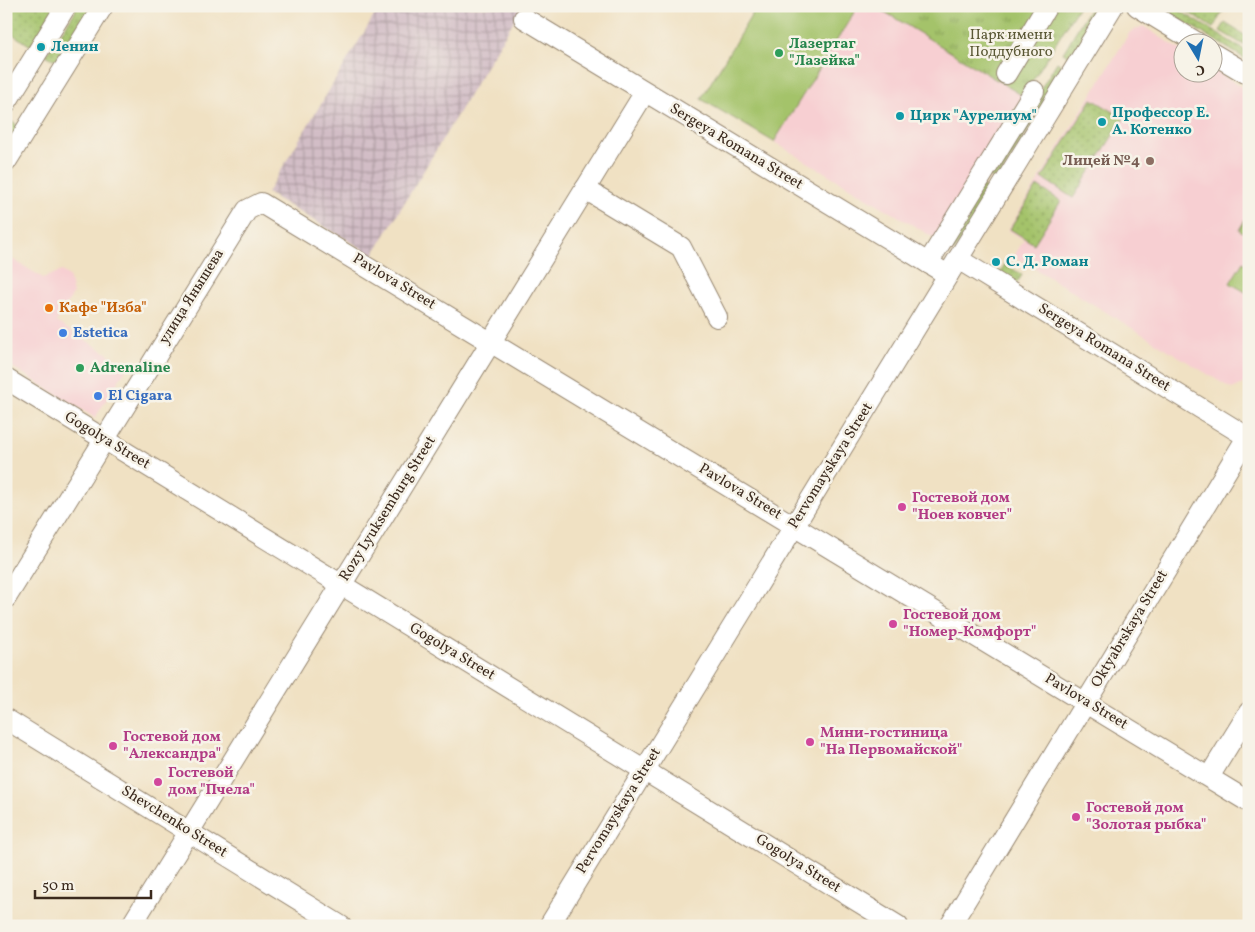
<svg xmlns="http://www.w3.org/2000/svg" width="1255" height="932" viewBox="0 0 1255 932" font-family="Vollkorn,serif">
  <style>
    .built { fill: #f7cfd2 }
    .industrial { fill: url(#industrial-grid) }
    .grass { fill: url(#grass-dots); stroke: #707644 }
    .park { fill: url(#park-tufts); stroke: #707644 }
    .pitch { fill: #a4c36b; stroke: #707644 }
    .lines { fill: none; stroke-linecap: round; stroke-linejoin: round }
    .minor-casing { stroke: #968670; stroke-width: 22 }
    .minor { stroke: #fff; stroke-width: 20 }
    .culture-dot { fill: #0f9aa8; stroke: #f7f3e8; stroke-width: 2 }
    .leisure-dot { fill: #2e9e5b; stroke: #f7f3e8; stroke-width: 2 }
    .education-dot { fill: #8d6e63; stroke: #f7f3e8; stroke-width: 2 }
    .food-dot { fill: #e8710a; stroke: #f7f3e8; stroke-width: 2 }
    .shop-dot { fill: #3f7fe0; stroke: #f7f3e8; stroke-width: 2 }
    .hotel-dot { fill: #d1479c; stroke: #f7f3e8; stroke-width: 2 }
    .labels { text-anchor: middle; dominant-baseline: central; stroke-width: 5; stroke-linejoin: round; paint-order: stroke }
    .park-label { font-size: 15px; fill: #5a5835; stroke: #f7f3e8 }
    .leisure-label { font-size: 15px; font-weight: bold; fill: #27864d; stroke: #f7f3e8; text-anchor: start }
    .culture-label { font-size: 15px; font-weight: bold; fill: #0d838f; stroke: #f7f3e8; text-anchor: start }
    .street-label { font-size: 15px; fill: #3b2a1e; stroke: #f7f3e8 }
    .education-label { font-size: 15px; font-weight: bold; fill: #785e54; stroke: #f7f3e8; text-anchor: end }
    .food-label { font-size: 15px; font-weight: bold; fill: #c56008; stroke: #f7f3e8; text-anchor: start }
    .shop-label { font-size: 15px; font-weight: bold; fill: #366cbe; stroke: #f7f3e8; text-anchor: start }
    .hotel-label { font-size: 15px; font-weight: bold; fill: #b23c85; stroke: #f7f3e8; text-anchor: start }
  </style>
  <defs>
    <pattern id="industrial-grid" width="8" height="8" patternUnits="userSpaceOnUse" patternTransform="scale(1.25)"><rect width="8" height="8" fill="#d2bdc6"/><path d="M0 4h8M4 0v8" fill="none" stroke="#ac9aa0"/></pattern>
    <pattern id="grass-dots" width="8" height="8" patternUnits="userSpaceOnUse" patternTransform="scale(1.25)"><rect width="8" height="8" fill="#a4c36b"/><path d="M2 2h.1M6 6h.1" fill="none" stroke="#879f57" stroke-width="1.8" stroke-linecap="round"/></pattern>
    <pattern id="park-tufts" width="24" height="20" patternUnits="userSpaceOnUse" patternTransform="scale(1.25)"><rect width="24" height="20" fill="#a4c36b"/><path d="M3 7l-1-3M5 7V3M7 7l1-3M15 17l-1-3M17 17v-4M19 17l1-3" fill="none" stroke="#879f57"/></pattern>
  </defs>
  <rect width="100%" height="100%" fill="#f7f3e8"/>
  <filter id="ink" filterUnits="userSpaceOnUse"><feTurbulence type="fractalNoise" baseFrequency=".02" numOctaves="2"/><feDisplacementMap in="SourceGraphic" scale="10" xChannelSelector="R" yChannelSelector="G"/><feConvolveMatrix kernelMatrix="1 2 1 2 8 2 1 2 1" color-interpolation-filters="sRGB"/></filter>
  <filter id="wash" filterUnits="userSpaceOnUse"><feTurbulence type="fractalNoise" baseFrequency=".0096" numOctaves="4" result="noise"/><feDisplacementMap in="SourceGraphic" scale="20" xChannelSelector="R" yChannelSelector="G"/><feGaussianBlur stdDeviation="1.12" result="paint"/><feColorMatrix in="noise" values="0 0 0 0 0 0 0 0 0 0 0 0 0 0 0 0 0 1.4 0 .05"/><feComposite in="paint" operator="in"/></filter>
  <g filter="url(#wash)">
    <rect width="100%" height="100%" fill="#f0e1c3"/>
    <!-- built -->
    <g class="built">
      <polygon points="858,6 875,6 1023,96 936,239 774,142"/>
      <polygon points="1143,26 1182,51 1182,72 1212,72 1213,69 1249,92 1249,374 1243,384 1232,389 1014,256 1024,240 1008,230 1130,32"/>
      <polygon points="6,255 43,278 62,271 69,276 73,294 56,322 128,366 95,418 6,363"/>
    </g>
    <!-- industrial -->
    <polygon class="industrial" points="380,6 522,7 373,255 267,193"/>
    <!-- grass -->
    <g class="grass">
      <polygon points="6,6 59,6 31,46 6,30"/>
      <polygon points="76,6 97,6 61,64 46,55 75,12"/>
      <polygon points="1091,6 1104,6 1072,58 1063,53"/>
      <polygon points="1164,6 1172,6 1249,53 1249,61 1163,9"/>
      <polygon points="1178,6 1226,6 1213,28"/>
      <polygon points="1225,23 1249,38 1249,48 1220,31"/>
      <polygon points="1057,62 1066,68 997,181 988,176"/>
      <polygon points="1092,99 1124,118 1073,198 1042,178"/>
      <polygon points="6,118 21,128 6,152"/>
      <polygon points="981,186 991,192 954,251 945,245"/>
      <polygon points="1037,186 1061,201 1034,244 1010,229"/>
      <polygon points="1005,264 1022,275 1017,283 1000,273"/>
    </g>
    <!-- park -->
    <polygon class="park" points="875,6 1079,6 1023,96"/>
    <!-- pitch -->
    <g class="pitch">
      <polygon points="757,6 858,6 774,142 701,99"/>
      <polygon points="1249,213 1249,236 1239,230"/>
      <polygon points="1243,262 1249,266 1249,294 1230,283"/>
    </g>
  </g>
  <g filter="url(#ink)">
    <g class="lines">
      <defs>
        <g id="minor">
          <polyline points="1137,6 1196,42"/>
          <polyline points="524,18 948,275"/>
          <polyline points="1212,53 1249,75"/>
          <polyline points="1006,74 1047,6"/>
          <polyline points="6,103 66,6"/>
          <polyline points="6,162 103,6"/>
          <polyline points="585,189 681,247 717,317"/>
          <polyline points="958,259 1249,438"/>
          <polyline points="928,263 1034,91"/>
          <polyline points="6,379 898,926"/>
          <polyline points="6,598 247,210 261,203 1249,802"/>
          <polyline points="6,719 341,926"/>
          <polyline points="1209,777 1249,712"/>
          <polyline points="131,926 645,92"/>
          <polyline points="549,926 1113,6"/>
          <polyline points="950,926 1249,434"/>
        </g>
      </defs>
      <!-- minor casing -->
      <use href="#minor" class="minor-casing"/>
      <!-- minor -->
      <use href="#minor" class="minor"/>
    </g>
  </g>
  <!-- markers -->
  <g class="culture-dot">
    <circle cx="41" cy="47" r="5"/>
    <circle cx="900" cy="116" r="5"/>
    <circle cx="1102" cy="122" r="5"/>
    <circle cx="996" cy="262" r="5"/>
  </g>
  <g class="leisure-dot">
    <circle cx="779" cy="53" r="5"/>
    <circle cx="80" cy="368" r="5"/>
  </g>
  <circle class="education-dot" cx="1150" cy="161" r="5"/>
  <circle class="food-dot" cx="49" cy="308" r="5"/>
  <g class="shop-dot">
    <circle cx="63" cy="333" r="5"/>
    <circle cx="98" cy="396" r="5"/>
  </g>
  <g class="hotel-dot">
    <circle cx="902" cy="507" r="5"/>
    <circle cx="893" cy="624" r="5"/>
    <circle cx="810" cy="742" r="5"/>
    <circle cx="113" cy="746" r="5"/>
    <circle cx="158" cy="782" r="5"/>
    <circle cx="1076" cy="817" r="5"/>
  </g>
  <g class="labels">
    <!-- park labels -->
    <g class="park-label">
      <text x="1011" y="35">Парк имени<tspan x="1011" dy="17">Поддубного</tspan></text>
    </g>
    <!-- leisure labels -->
    <g class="leisure-label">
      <text x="789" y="44">Лазертаг<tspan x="789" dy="17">"Лазейка"</tspan></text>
      <text x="90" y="368">Аdrenaline</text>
    </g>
    <!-- culture labels -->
    <g class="culture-label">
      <text x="51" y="47">Ленин</text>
      <text x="1112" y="113">Профессор Е.<tspan x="1112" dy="17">А. Котенко</tspan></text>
      <text x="910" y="116">Цирк "Аурелиум"</text>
      <text x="1006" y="262">С. Д. Роман</text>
    </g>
    <!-- street labels -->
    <g class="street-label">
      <text transform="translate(736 147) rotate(31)">Sergeya Romana Street</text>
      <text transform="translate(394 282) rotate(31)">Pavlova Street</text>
      <text transform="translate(192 297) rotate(-58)">улица Янышева</text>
      <text transform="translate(1104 348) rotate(32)">Sergeya Romana Street</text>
      <text transform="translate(107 441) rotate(31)">Gogolya Street</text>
      <text transform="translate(831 466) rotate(-58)">Pervomayskaya Street</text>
      <text transform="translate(740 492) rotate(31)">Pavlova Street</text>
      <text transform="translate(388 509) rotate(-58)">Rozy Lyuksemburg Street</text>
      <text transform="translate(1130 629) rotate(-59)">Oktyabrskaya Street</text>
      <text transform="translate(452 652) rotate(31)">Gogolya Street</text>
      <text transform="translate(1086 702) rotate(31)">Pavlova Street</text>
      <text transform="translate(619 811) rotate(-58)">Pervomayskaya Street</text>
      <text transform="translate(174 822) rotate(32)">Shevchenko Street</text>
      <text transform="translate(798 864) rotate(32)">Gogolya Street</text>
    </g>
    <!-- education labels -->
    <g class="education-label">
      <text x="1140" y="161">Лицей №4</text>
    </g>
    <!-- food labels -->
    <g class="food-label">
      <text x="59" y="308">Кафе "Изба"</text>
    </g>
    <!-- shop labels -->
    <g class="shop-label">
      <text x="73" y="333">Estetica</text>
      <text x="108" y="396">El Cigara</text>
    </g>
    <!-- hotel labels -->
    <g class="hotel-label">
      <text x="912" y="498">Гостевой дом<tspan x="912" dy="17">"Ноев ковчег"</tspan></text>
      <text x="903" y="615">Гостевой дом<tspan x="903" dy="17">"Номер-Комфорт"</tspan></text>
      <text x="820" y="733">Мини-гостиница<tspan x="820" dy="17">"На Первомайской"</tspan></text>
      <text x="123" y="737">Гостевой дом<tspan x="123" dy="17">"Александра"</tspan></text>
      <text x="168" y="773">Гостевой<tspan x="168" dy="17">дом "Пчела"</tspan></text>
      <text x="1086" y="808">Гостевой дом<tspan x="1086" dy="17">"Золотая рыбка"</tspan></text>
    </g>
  </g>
  <!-- margin -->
  <rect width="1255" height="932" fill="none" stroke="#f7f3e8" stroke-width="25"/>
  <!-- north arrow -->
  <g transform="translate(1198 58) rotate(170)"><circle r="24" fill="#f7f3e8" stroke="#aca397"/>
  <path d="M0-4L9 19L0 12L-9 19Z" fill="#1f6fb2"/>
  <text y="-8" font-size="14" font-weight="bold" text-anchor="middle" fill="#3b2a1e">С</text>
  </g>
  <!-- scale -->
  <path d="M35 890v8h116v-8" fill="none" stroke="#3b2a1e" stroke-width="2.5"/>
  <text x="42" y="890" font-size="15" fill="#3b2a1e" stroke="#f7f3e8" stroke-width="4" paint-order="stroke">50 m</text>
</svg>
